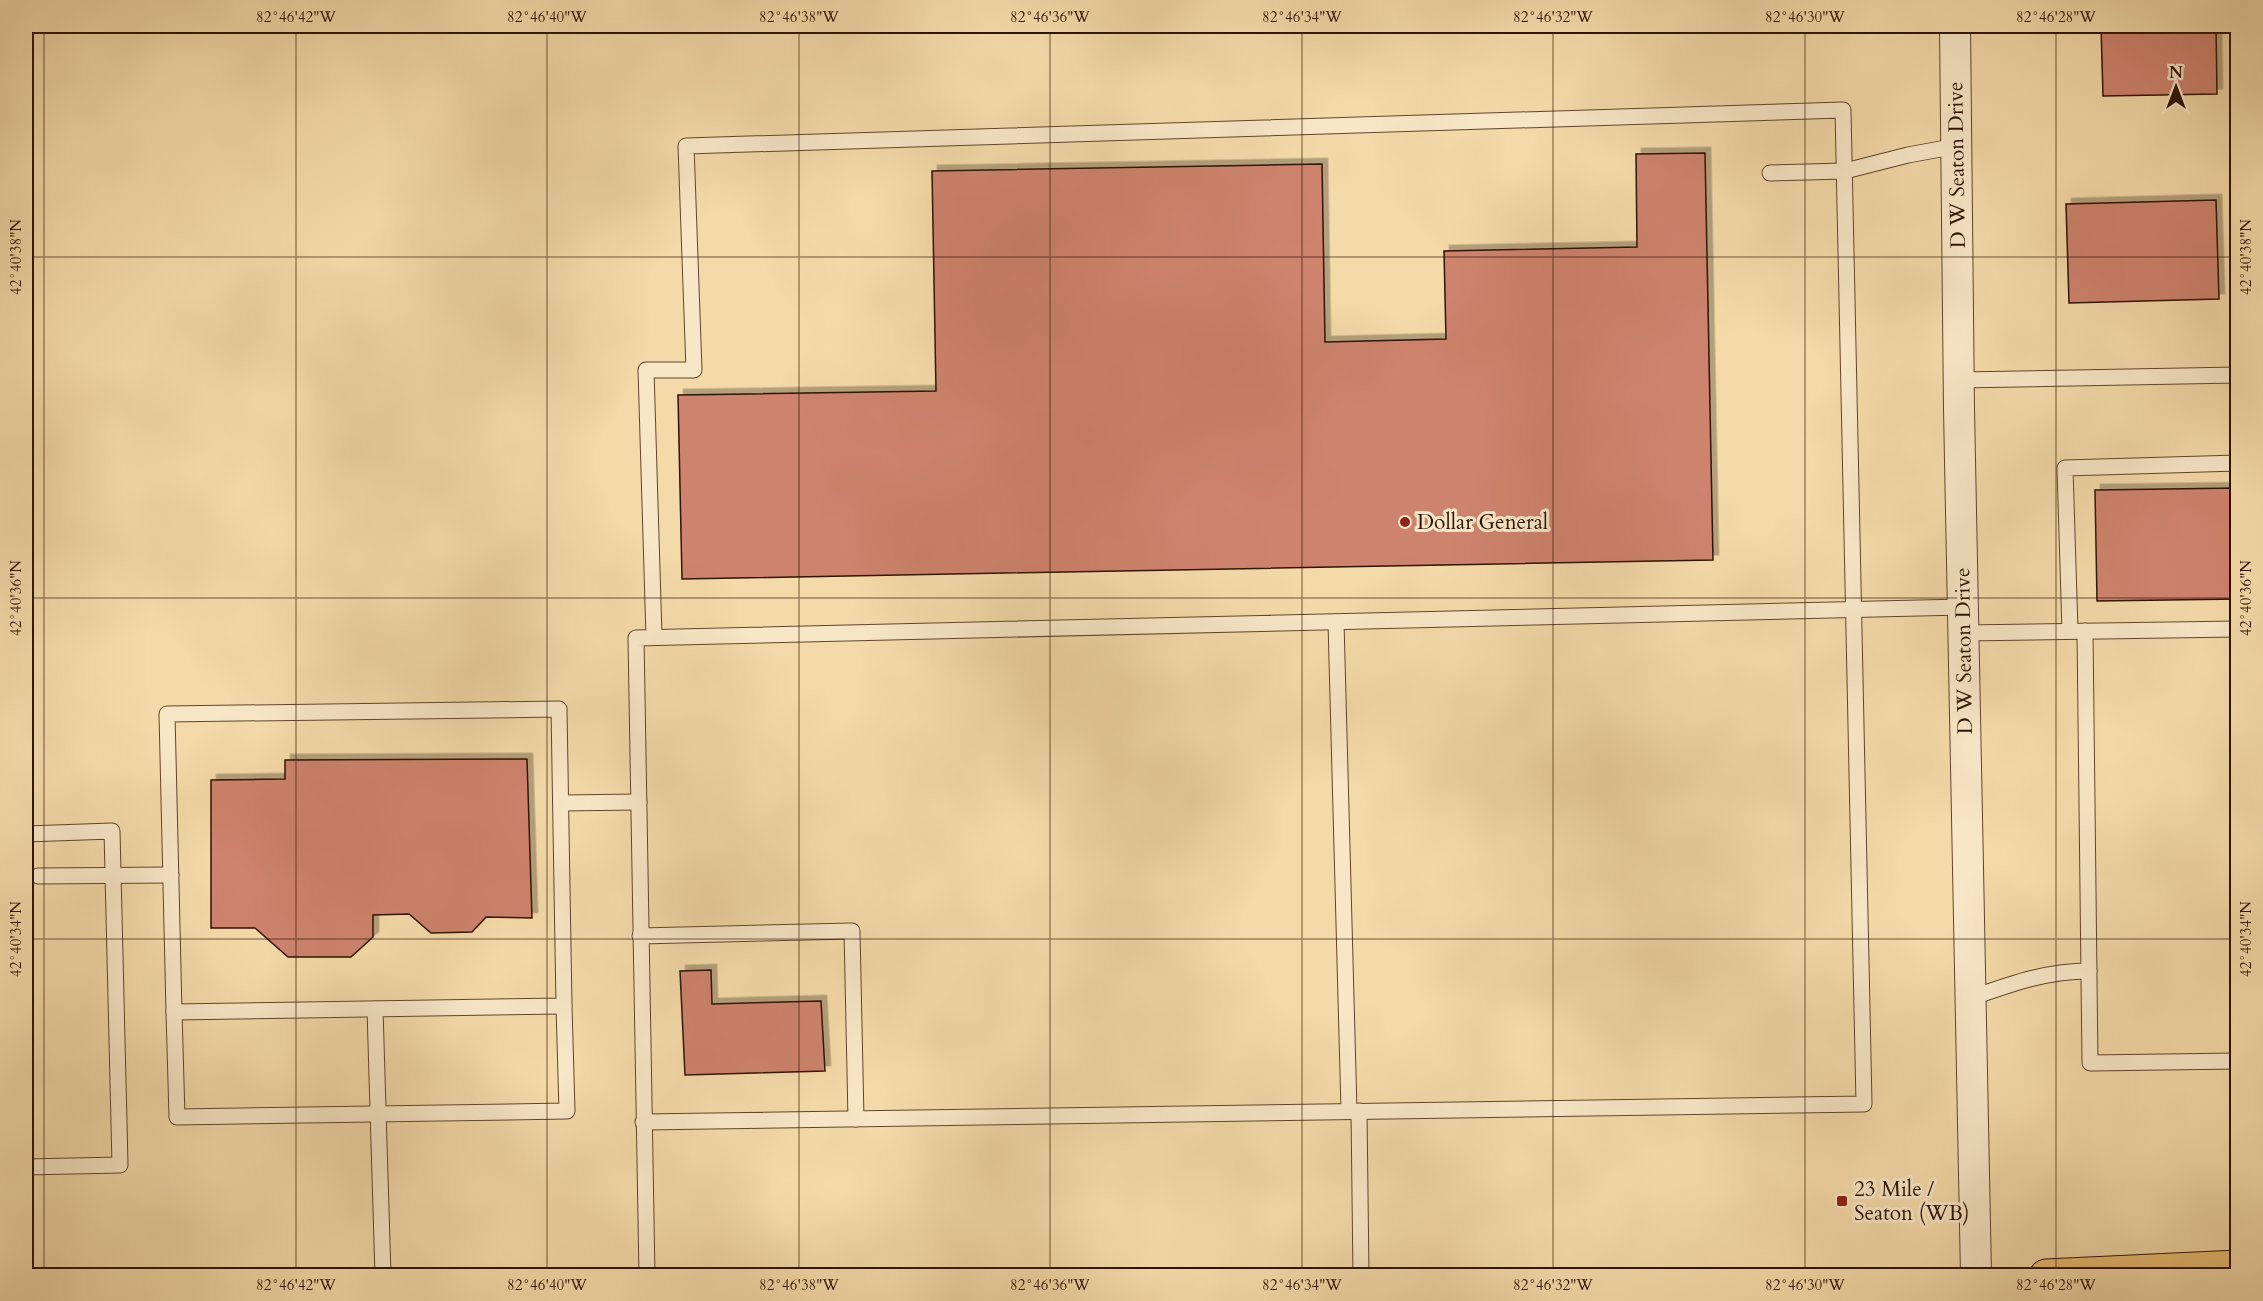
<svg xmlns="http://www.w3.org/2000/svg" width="2263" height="1301" viewBox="0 0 2263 1301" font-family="Cardo,serif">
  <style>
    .building { fill: #ce836e; stroke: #2e1303; stroke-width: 1.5; filter: url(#shadow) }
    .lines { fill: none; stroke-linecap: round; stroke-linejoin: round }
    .lane-casing { stroke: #60452c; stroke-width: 17 }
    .street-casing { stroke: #60452c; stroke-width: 32 }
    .primary-casing { stroke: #2e1303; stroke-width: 35 }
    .lane { stroke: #f8e7c7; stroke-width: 15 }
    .street { stroke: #f8e7c7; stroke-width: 30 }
    .primary { stroke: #eabd74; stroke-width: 33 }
    .ticks { fill: none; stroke: #2e1303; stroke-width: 1.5; stroke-opacity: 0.45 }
    .poi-dot { fill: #8f2418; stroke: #f8e7c7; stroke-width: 2 }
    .labels { text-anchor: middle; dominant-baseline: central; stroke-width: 6; stroke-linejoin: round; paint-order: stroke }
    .street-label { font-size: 21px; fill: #2e1303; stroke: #f8e7c7 }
    .poi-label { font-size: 21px; fill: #2e1303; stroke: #f8e7c7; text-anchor: start }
    .neatline { fill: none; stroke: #2e1303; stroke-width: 2 }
    .ticks-label { font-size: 15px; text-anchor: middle; fill: #2e1303 }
  </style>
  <defs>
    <filter id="shadow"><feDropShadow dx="5.5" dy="-5.5" stdDeviation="0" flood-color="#0004"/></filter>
  </defs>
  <rect width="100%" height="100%" fill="#f5daa9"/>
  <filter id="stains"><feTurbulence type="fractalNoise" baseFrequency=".00333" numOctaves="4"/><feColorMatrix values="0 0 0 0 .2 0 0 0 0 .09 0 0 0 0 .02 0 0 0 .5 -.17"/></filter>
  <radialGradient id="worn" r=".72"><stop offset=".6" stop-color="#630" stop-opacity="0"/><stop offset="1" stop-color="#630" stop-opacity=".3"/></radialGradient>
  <!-- building -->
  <g class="building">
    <polygon points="2101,26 2216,26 2217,94 2103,96"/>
    <polygon points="1705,153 1713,560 682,579 678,395 936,391 932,171 1322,164 1325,342 1446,339 1444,251 1637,247 1636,154"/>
    <polygon points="2216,200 2219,299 2069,303 2066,204"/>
    <polygon points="2238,488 2238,599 2097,601 2095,490"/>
    <polygon points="527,759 532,918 486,917 472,932 431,933 409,914 373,915 373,937 351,957 288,957 255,928 211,928 211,780 285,779 285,760"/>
    <polygon points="711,970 712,1004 821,1001 825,1071 685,1075 680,971"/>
  </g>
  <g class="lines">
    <defs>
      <g id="lane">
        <polyline points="1770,173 1845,171 1908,155 1957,146"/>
        <polyline points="1959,380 2238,375"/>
        <polyline points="1336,622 1349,1111"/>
        <polyline points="2070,631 2065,468 2238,463"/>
        <polyline points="2085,631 2090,1063 2238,1061"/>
        <polyline points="1963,633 2238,629"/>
        <polygon points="559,709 564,1006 174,1012 167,714"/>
        <polyline points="561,803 639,802"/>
        <polyline points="26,834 112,831 120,1165 26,1167"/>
        <polyline points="38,876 171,875"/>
        <polyline points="640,936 852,931 856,1119"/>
        <path d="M 1971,998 C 2011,984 2046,971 2089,971"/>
        <polyline points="375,1009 383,1276"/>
        <polyline points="174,1012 177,1117 567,1111 564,1006"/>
        <polyline points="1359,1111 1361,1276"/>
        <polyline points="643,1122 1864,1104 1843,110 686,146 694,370 646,370 654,637"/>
        <polyline points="647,1276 636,638 1963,607"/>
      </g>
      <polyline id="street" points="1955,26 1959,409 1976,1276"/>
      <polyline id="primary" points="2046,1276 2238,1267"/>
    </defs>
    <!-- lane casing -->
    <use href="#lane" class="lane-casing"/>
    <!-- street casing -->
    <use href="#street" class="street-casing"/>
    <!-- primary casing -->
    <use href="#primary" class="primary-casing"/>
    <!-- lane -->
    <use href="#lane" class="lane"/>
    <!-- street -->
    <use href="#street" class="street"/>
    <!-- primary -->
    <use href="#primary" class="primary"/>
  </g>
  <!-- ticks -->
  <path class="ticks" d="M 44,26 L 44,1276M 296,26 L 296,1276M 547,26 L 547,1276M 799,26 L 799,1276M 1050,26 L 1050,1276M 1302,26 L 1302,1276M 1553,26 L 1553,1276M 1805,26 L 1805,1276M 2056,26 L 2056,1276M 26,257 L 2238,257M 26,598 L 2238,598M 26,939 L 2238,939"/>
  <!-- markers -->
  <g class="poi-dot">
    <circle cx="1405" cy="522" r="6"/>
    <rect x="1836" y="1195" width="12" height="12" rx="3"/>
  </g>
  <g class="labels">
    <!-- street labels -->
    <g class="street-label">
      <text transform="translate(1957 165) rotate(-91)">D W Seaton Drive</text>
      <text transform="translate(1964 651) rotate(-91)">D W Seaton Drive</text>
    </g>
    <!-- poi labels -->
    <g class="poi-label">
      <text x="1417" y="522">Dollar General</text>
      <text x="1854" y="1189">23 Mile /<tspan x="1854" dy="24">Seaton (WB)</tspan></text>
    </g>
  </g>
  <!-- margin -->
  <rect width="2263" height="1301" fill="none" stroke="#f5daa9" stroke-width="66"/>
  <!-- north arrow -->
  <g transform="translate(2176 87)" stroke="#f8e7c7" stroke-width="4.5" paint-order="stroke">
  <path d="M0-4.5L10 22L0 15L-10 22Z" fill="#2e1303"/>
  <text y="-9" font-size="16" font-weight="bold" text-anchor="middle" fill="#2e1303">N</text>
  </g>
  <rect x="33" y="33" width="2197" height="1235" class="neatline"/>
  <g class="ticks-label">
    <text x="296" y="22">82°46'42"W</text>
    <text x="547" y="22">82°46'40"W</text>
    <text x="799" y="22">82°46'38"W</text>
    <text x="1050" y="22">82°46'36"W</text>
    <text x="1302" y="22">82°46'34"W</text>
    <text x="1553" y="22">82°46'32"W</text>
    <text x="1805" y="22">82°46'30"W</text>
    <text x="2056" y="22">82°46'28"W</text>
    <text transform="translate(16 257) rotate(-90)" y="5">42°40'38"N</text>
    <text transform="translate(2246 257) rotate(-90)" y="5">42°40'38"N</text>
    <text transform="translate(16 598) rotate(-90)" y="5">42°40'36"N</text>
    <text transform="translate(2246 598) rotate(-90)" y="5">42°40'36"N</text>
    <text transform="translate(16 939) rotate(-90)" y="5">42°40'34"N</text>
    <text transform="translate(2246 939) rotate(-90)" y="5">42°40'34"N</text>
    <text x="296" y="1290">82°46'42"W</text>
    <text x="547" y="1290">82°46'40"W</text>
    <text x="799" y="1290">82°46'38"W</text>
    <text x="1050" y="1290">82°46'36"W</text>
    <text x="1302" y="1290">82°46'34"W</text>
    <text x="1553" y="1290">82°46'32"W</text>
    <text x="1805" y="1290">82°46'30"W</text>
    <text x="2056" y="1290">82°46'28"W</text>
  </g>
  <rect width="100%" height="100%" filter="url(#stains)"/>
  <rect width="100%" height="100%" fill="url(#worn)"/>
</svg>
